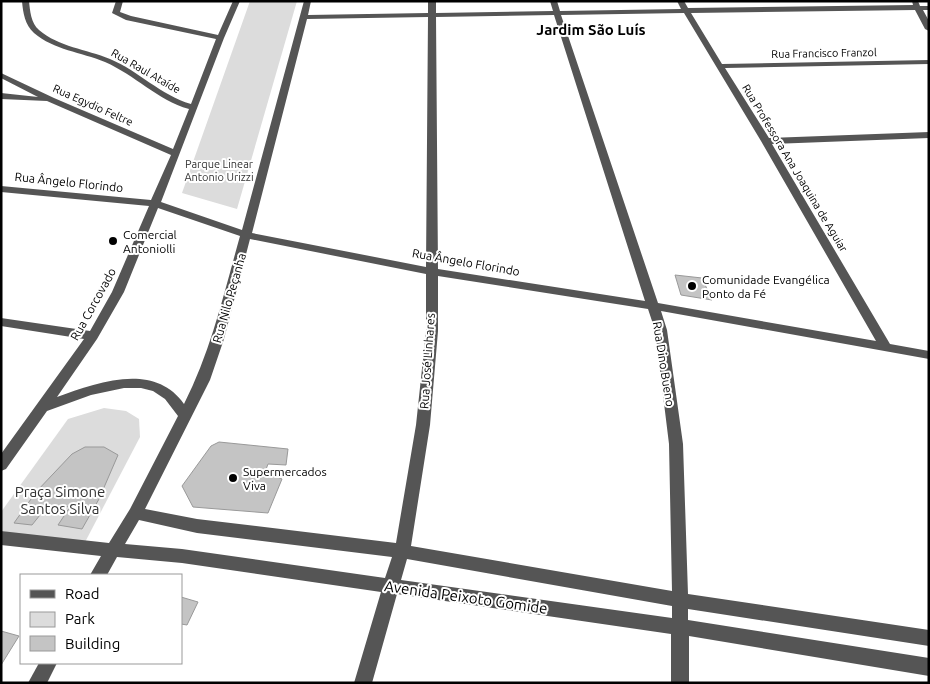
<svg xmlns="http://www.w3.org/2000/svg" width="930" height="684" viewBox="0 0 930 684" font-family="Ubuntu,sans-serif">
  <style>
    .green { fill: #dcdcdc }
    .building { fill: #c4c4c4; stroke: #999 }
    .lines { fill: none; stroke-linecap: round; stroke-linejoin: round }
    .minor { fill: #555; fill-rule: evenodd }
    .poi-dot { fill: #000; stroke: #fff; stroke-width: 2 }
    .labels { text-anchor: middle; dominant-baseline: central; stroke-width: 4; stroke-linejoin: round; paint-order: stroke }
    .far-street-label { font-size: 11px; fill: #000; stroke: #fff }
    .far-park-label { font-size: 11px; fill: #333; stroke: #fff }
    .street-label { font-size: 12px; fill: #000; stroke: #fff }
    .poi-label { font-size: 12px; fill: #000; stroke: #fff; text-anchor: start }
    .far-district-label { font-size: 15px; font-weight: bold; fill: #000; stroke: #fff }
    .near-park-label { font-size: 15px; fill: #333; stroke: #fff }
    .near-street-label { font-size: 15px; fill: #000; stroke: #fff }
  </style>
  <rect width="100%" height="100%" fill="#fff"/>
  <!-- green -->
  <g class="green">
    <polygon points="250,1 297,1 237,209 182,193"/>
    <polygon points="104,408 126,411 139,419 140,437 83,546 1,531 1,512 68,419"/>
  </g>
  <!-- building -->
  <g class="building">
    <polygon points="675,275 702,278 712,300 681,295"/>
    <polygon points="219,442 288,449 286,465 268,464 265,472 282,479 268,513 193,507 182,486 211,446"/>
    <polygon points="85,447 104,447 118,455 99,499 82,529 58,525 70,507 48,505 32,525 14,523 36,492 72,454"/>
    <polygon points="181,597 198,602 187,625 181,624"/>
    <polygon points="1,631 19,636 1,665"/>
  </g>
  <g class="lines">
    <!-- minor -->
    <g class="minor">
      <path d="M 22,1 L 29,1 C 30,11 31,23 39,30 C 59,47 86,49 110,59 C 139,71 160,95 191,104 L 216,39 L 126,20 L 112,13 L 116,1 L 123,1 L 120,12 L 131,16 L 218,35 L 233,1 L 240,1 L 224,38 L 161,202 L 242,230 L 304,1 L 311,1 L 308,15 L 428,13 L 428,1 L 436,1 L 436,13 L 553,11 L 550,1 L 557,1 L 560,11 L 681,9 L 677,1 L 684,1 L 688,8 L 913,5 L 912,1 L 918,1 L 920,6 L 929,6 L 929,10 L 923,10 L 929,21 L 929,31 L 925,29 L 915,10 L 691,13 L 722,64 L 929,60 L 929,64 L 725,68 L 769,138 L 929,132 L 929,138 L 772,144 L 890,344 L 929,351 L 929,359 L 661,311 L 667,330 L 683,444 L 688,594 L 929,630 L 929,646 L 688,609 L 688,620 L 929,658 L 929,676 L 689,636 L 689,683 L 671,683 L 671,634 L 397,594 L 372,683 L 354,683 L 381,592 L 182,563 L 117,557 L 107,575 L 90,575 L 101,556 L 1,545 L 1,531 L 109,543 L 130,509 L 178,416 L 165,399 L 153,391 L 141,388 L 124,388 L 91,395 L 47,411 L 6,469 L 1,471 L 1,454 L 84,339 L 1,326 L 1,318 L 90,331 L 112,292 L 149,206 L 1,192 L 1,186 L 151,200 L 171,155 L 47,101 L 1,99 L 1,93 L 38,97 L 1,78 L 1,73 L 54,98 L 173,149 L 189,109 C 157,100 135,75 105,62 C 81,52 54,50 34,33 C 25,25 23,13 22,1 ZM 684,13 L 761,141 L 876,341 L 658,303 L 561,15 ZM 554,15 L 645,301 L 438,269 L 436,17 ZM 428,17 L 426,267 L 252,233 L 307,19 ZM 158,208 L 240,236 C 224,293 211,351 184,404 C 154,361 96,383 57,397 L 97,339 L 124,292 ZM 250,239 L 426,274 L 426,331 L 416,425 L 396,543 L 197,519 L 145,509 L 210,380 L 224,339 ZM 438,276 L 648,309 L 655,330 L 669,444 L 672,591 L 411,546 L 430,425 L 438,331 ZM 139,520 L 197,533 L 392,557 L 385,578 L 182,549 L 125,544 ZM 407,559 L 672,606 L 672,618 L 401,580 Z"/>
      <polygon points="39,663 57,663 47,683 28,683"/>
    </g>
  </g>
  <!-- markers -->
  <g class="poi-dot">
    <circle cx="113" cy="241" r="5"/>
    <circle cx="692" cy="286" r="5"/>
    <circle cx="233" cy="478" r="5"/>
  </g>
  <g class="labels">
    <!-- far-street labels -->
    <g class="far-street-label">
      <text transform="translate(824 53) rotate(-1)">Rua Francisco Franzol</text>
      <text transform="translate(146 71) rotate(30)">Rua Raul Ataíde</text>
      <text transform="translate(93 105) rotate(24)">Rua Egydio Feltre</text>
      <text transform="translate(795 168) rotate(59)">Rua Professora Ana Joaquina de Aguiar</text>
    </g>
    <!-- far-park labels -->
    <g class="far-park-label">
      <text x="219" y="164">Parque Linear<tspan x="219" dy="13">Antonio Urizzi</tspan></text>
    </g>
    <!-- street labels -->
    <g class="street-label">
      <text transform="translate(69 182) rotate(6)">Rua Ângelo Florindo</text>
      <text transform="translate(466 262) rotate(10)">Rua Ângelo Florindo</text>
      <text transform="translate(229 298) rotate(-74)">Rua Nilo Peçanha</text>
      <text transform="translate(93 304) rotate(-61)">Rua Corcovado</text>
      <text transform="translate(427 361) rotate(-86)">Rua José Linhares</text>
      <text transform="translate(664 364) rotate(81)">Rua Dino Bueno</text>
    </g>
    <!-- poi labels -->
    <g class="poi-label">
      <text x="123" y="234">Comercial<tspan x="123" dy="14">Antoniolli</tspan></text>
      <text x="702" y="279">Comunidade Evangélica<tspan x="702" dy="14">Ponto da Fé</tspan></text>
      <text x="243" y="471">Supermercados<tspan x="243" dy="14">Viva</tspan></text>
    </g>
    <!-- far-district labels -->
    <g class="far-district-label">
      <text x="591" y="29">Jardim São Luís</text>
    </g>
    <!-- near-park labels -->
    <g class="near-park-label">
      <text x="60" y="491">Praça Simone<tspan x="60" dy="17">Santos Silva</tspan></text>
    </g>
    <!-- near-street labels -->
    <g class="near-street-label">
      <text transform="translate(466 597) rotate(8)">Avenida Peixoto Gomide</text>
    </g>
  </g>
  <!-- border -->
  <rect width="930" height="684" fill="none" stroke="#000000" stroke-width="5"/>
  <!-- legend -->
  <rect x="20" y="574" width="162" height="90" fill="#ffffff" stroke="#999999"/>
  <rect x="30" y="590" width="25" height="8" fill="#555555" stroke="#999999"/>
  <text x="65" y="599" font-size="15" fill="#000000">Road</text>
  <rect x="30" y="612" width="25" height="15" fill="#dcdcdc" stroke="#999999"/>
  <text x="65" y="624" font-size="15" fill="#000000">Park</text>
  <rect x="30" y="636" width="25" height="15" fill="#c4c4c4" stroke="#999999"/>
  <text x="65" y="649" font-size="15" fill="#000000">Building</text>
</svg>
